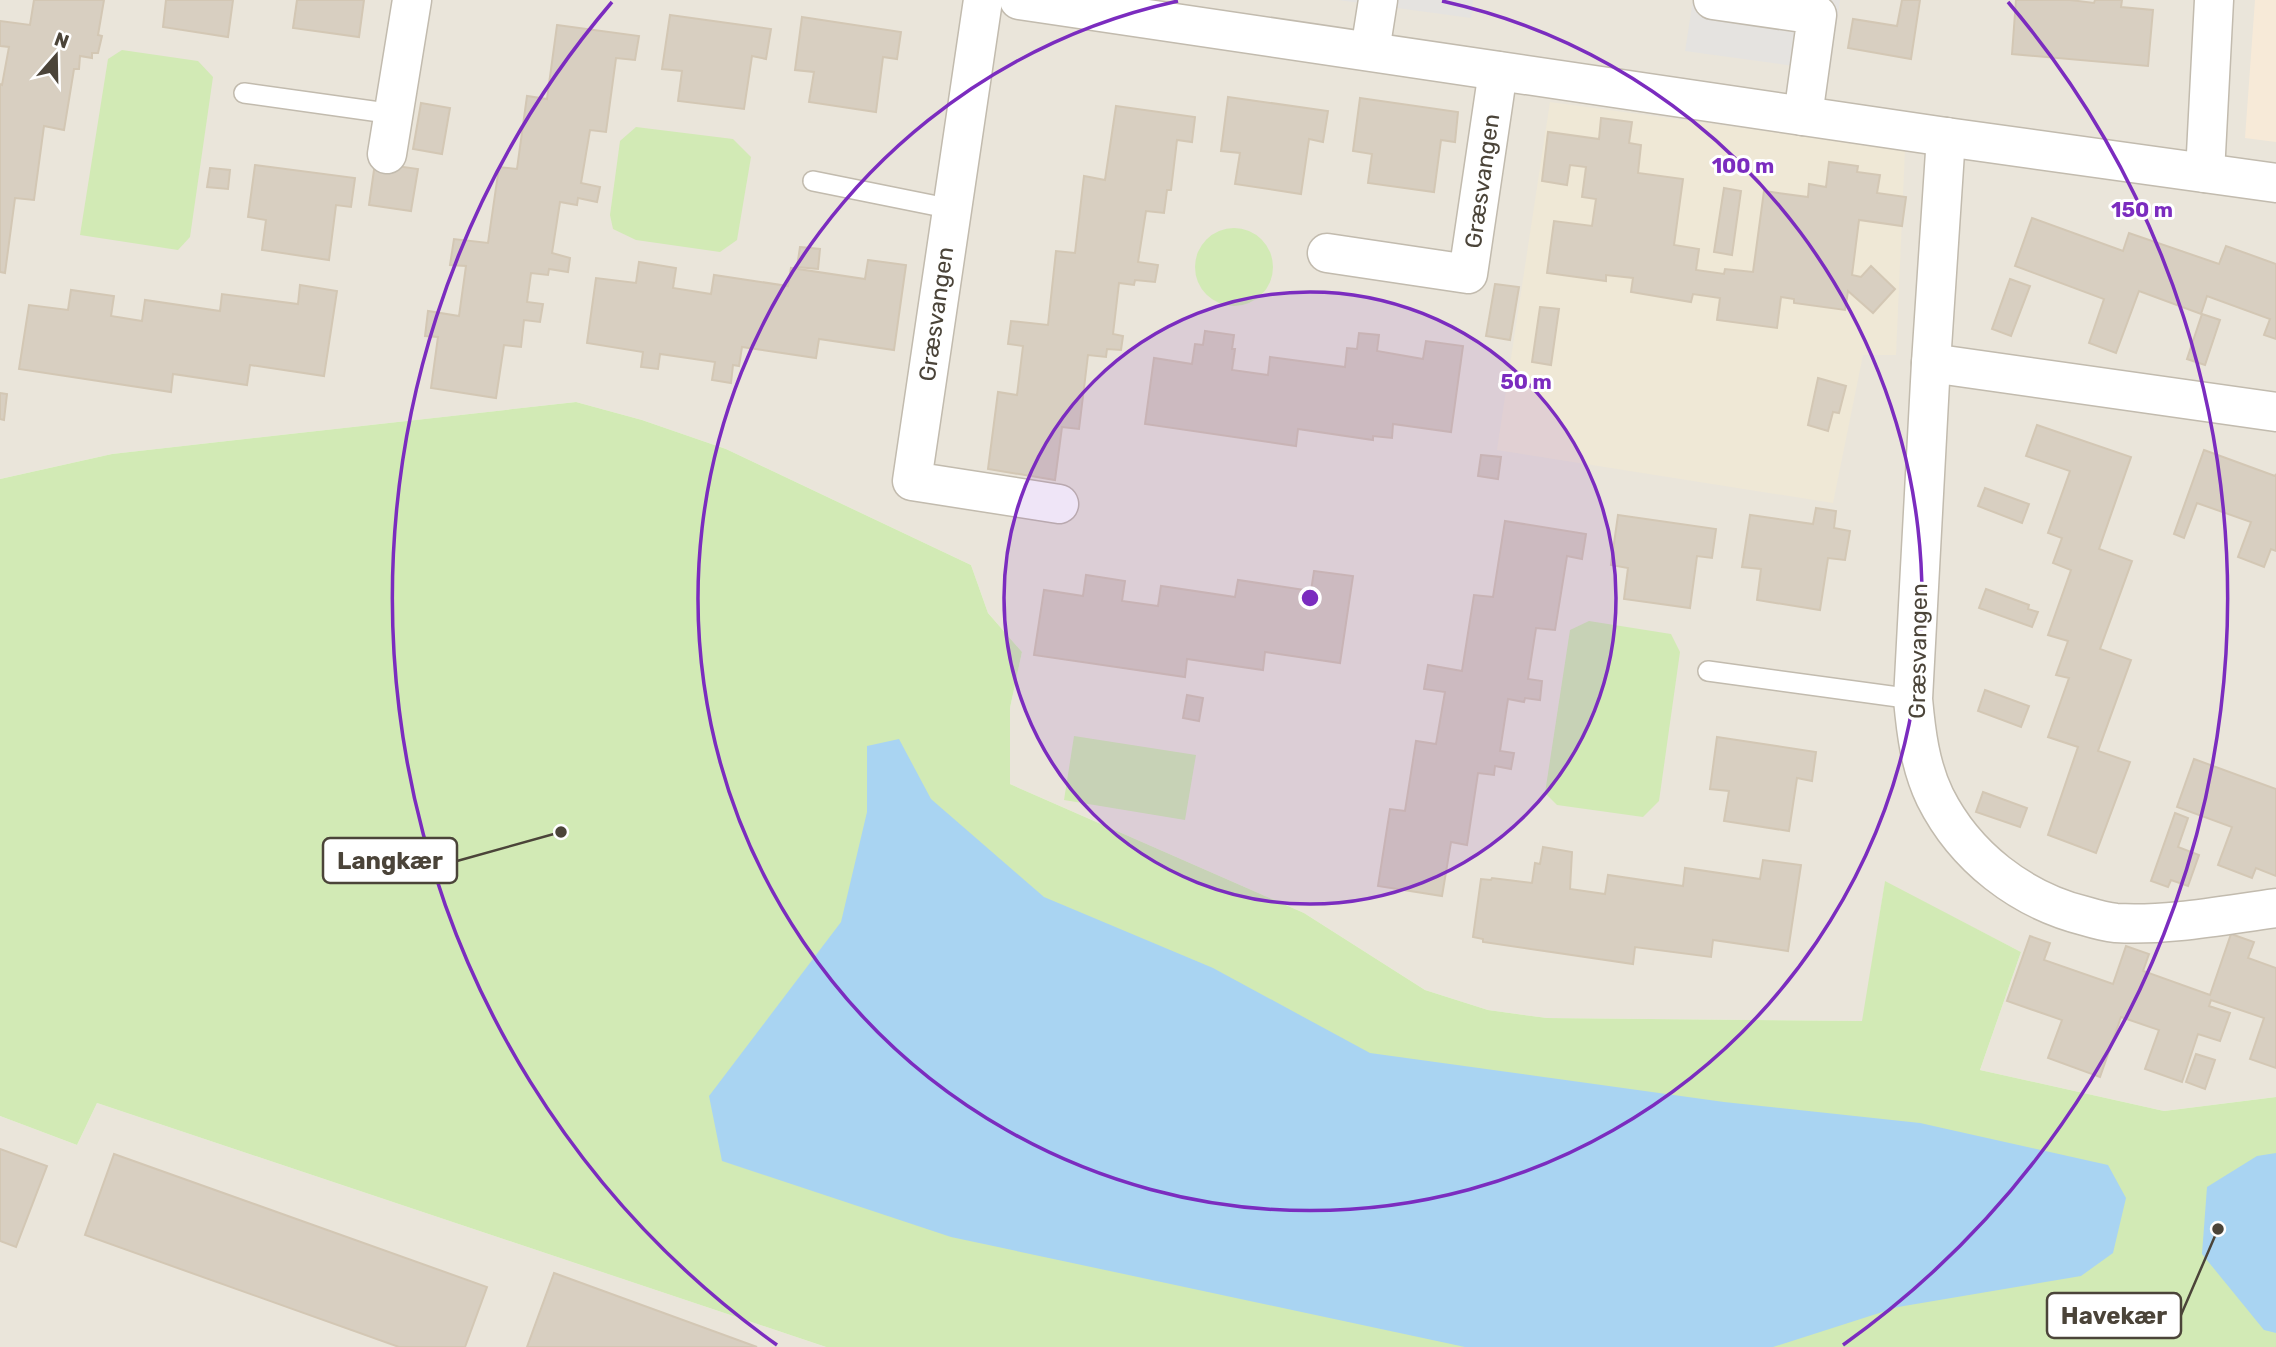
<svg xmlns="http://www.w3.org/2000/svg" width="2276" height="1347" viewBox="0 0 2276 1347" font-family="Rubik,sans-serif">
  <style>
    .residential { fill: #eae5da }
    .commercial { fill: #f7ead8 }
    .education { fill: #efe8d6 }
    .green { fill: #d2eab5 }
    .parking { fill: #e5e3e0 }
    .water { fill: #a9d4f2 }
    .building { fill: #d8cfc1; stroke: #d3c7b4; stroke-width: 2 }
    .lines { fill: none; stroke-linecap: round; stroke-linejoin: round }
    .service-casing { stroke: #c2bbae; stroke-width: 22 }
    .minor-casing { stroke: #c2bbae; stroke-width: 41 }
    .service { stroke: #fff; stroke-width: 19 }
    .minor { stroke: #fff; stroke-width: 38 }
    .ring { fill: none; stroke: #7b2cbf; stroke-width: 3.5 }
    .labels { text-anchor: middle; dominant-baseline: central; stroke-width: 6; stroke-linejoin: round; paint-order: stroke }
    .street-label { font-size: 23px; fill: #4b4439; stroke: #fff }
    .centre { fill: #7b2cbf; stroke: #fff; stroke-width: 3.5 }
    .ring-label { font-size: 21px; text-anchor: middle; font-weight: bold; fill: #7b2cbf; stroke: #fff; stroke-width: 6; stroke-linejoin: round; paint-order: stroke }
    .leader { fill: none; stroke: #4b4439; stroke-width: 2.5 }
    .callout-dot { fill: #4b4439; stroke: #fff; stroke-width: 2.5 }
    .callout { fill: #fff; stroke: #4b4439; stroke-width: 2.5 }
    .callout-label { font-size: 24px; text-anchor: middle; font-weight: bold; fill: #4b4439 }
  </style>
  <rect width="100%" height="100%" fill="#f6f3ec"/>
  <!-- residential -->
  <g class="residential">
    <polygon points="0,0 2276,0 2276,1097 2164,1111 1980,1070 2021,952 1885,882 1863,1021 1547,1018 1488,1010 1425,990 1304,913 1010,784 1010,708 1022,652 988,613 971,565 726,449 642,420 576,402 112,454 0,479"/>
    <polygon points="97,1103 826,1347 0,1347 0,1116 77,1145"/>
  </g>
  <!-- commercial -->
  <polygon class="commercial" points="2255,0 2276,0 2276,142 2245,138"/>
  <!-- education -->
  <polygon class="education" points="1550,102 1905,150 1896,355 1863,355 1833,503 1497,450"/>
  <!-- green -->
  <g class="green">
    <polygon points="122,50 198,61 213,77 190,237 178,250 80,235 108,59"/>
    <polygon points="636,127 733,139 751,157 737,240 720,252 636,240 613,229 610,215 620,141"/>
    <circle cx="1234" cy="267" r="39"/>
    <polygon points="576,402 642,420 726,449 971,565 988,613 1022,652 1010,708 1010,784 1304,913 1425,990 1488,1010 1547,1018 1862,1021 1885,881 2021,952 1980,1070 2164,1111 2276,1097 2276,1347 826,1347 97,1103 77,1145 0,1116 0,479 112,454"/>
    <polygon points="1589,621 1671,634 1680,652 1659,801 1643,817 1557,805 1545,793 1570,630"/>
    <polygon points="1074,736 1196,755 1185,820 1064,800"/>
  </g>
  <!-- parking -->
  <g class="parking">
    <polygon points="1338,0 1473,0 1471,18"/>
    <polygon points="1693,0 1840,0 1830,71 1685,51"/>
  </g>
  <!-- water -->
  <g class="water">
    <polygon points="899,739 931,799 1044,897 1213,968 1370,1053 1724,1102 1920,1123 2108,1165 2126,1198 2113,1253 2081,1276 1898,1307 1773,1347 1465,1347 951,1237 722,1161 709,1096 841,922 867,812 867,746"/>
    <polygon points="2276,1153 2276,1333 2264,1330 2202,1254 2207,1187 2257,1156"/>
  </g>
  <!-- building -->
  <g class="building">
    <polygon points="34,0 104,0 98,35 102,36 98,53 92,53 92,58 80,56 79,69 74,69 64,130 44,126 34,200 15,198 5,273 0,272 0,84 2,85 9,47 0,46 0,21 30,25"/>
    <polygon points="166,0 233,0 228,37 163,27"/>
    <polygon points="297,0 364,0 359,37 293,28"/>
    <polygon points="1902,0 1920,0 1911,59 1848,48 1853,19 1897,26"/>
    <polygon points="2016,0 2070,0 2094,3 2095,0 2122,0 2121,7 2153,10 2148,66 2012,54"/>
    <polygon points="670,15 771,29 766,59 752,56 744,109 678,101 682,71 662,69"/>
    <polygon points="802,17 901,32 897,59 883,57 876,112 809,102 814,72 795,70"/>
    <polygon points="557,25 639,36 635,60 616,58 606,132 590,130 581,183 600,187 597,202 578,198 577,205 560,202 552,253 570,258 568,272 549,269 548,275 531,273 527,302 543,304 540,322 524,320 521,347 504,345 496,398 431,388 438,337 425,336 428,311 459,316 466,266 450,265 454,239 488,243 499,167 517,169 527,96 547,99"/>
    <polygon points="1228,97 1328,111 1323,142 1309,139 1301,194 1235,184 1240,153 1221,151"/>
    <polygon points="1360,98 1458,112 1455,142 1441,140 1434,192 1368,183 1372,154 1353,151"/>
    <polygon points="421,103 450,108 442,154 413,149"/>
    <polygon points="1116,106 1195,117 1192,142 1177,140 1171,190 1167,190 1164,213 1146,211 1138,262 1158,265 1155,282 1135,280 1134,285 1119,283 1113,334 1123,336 1121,350 1107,349 1106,357 1088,355 1079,429 1062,427 1055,480 988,469 998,392 1017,395 1023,346 1008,344 1011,321 1048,325 1056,251 1075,253 1084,176 1105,180"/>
    <polygon points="1601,118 1632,122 1629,143 1641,145 1638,173 1683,179 1674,245 1699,249 1696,270 1724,274 1725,269 1753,272 1764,191 1808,197 1809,184 1826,187 1829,162 1858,166 1857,172 1880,175 1877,193 1906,197 1902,226 1859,220 1852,275 1861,277 1871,266 1895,289 1873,313 1848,291 1845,310 1794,303 1794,299 1781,297 1777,328 1717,320 1720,298 1693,294 1691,302 1631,292 1633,278 1606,275 1606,281 1547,273 1554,221 1592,226 1596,199 1582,197 1586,167 1570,165 1567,185 1542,181 1548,132 1599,139"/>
    <polygon points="375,163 418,169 411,211 369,205"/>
    <polygon points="255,165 355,178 351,207 336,205 329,260 262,250 266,220 248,217"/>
    <polygon points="210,168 230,170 228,189 207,187"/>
    <polygon points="1724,188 1741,191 1732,255 1714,252"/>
    <polygon points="2032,218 2123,251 2129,233 2219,264 2226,246 2276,264 2276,339 2264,335 2270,319 2207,296 2201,314 2139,291 2116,353 2089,343 2104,299 2015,266"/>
    <polygon points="800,247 820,249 818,269 797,267"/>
    <polygon points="868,260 906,265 894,350 819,339 816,358 742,347 739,366 733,365 731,383 712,380 715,362 660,354 658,369 641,367 643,352 587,343 596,278 636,283 639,262 676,268 673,288 711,294 714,275 788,286 791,268 865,279"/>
    <polygon points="2010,279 2030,286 2011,336 1992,329"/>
    <polygon points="1495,284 1519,287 1510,340 1486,336"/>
    <polygon points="300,285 337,291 324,376 250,365 247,385 173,374 171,392 19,369 29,305 68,310 71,290 114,296 111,316 142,321 145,300 220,311 222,294 298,304"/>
    <polygon points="1540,307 1559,309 1551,365 1532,362"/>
    <polygon points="2202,314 2220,320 2205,365 2187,359"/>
    <polygon points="1205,331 1234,335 1232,349 1235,349 1232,370 1268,375 1270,357 1345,367 1347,348 1357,349 1359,333 1379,335 1377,351 1423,359 1426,341 1463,346 1451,432 1393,424 1392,438 1373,436 1373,440 1298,429 1296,446 1145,424 1154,358 1192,364 1195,344 1203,345"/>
    <polygon points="1818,378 1846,386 1839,413 1833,412 1828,431 1808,425"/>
    <polygon points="0,393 7,394 4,420 0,419"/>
    <polygon points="2037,425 2131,457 2099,549 2132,561 2100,649 2131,660 2098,751 2130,762 2096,853 2048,835 2078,747 2048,737 2069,678 2056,675 2068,641 2048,635 2071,570 2053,563 2062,538 2048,533 2070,471 2026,456"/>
    <polygon points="2204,450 2275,476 2276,474 2276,551 2271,549 2264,567 2238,557 2251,522 2197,503 2184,538 2174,534"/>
    <polygon points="1481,455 1501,457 1498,479 1478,476"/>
    <polygon points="1985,488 2029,504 2022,523 1978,506"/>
    <polygon points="1816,508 1836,511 1834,528 1850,531 1845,560 1828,558 1820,610 1757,600 1761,569 1742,567 1750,515 1813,524"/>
    <polygon points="1618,515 1716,529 1712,558 1697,556 1690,608 1624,599 1628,568 1611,565"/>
    <polygon points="1505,521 1586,534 1582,559 1567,556 1555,630 1536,628 1528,679 1542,681 1540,700 1525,698 1524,702 1508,699 1500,751 1514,753 1511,769 1495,766 1494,775 1478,773 1467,845 1451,842 1442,896 1378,886 1390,809 1405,811 1416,741 1436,744 1445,692 1424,689 1428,665 1462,671 1474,595 1493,597"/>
    <polygon points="1314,571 1353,576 1340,663 1265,652 1263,670 1187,659 1185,677 1034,655 1044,590 1083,596 1086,575 1125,581 1122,601 1158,606 1161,586 1235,597 1238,580 1311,591"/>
    <polygon points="1986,589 2029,605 2028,609 2038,612 2032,627 1979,608"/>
    <polygon points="1985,690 2029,706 2021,727 1978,711"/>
    <polygon points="1187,695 1203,698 1199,721 1183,718"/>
    <polygon points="1717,737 1816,752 1812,781 1797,778 1789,831 1724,821 1729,791 1710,789"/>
    <polygon points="2194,759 2276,789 2276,876 2256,868 2252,878 2218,865 2232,827 2177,807"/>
    <polygon points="1983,792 2027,808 2020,827 1976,812"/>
    <polygon points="2175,813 2188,818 2178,847 2199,855 2188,886 2171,880 2168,887 2151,881"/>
    <polygon points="1543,847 1572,852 1570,889 1605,894 1608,875 1683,886 1685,868 1760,879 1763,860 1801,865 1788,951 1713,940 1711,957 1635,947 1633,964 1483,942 1483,939 1473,937 1481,879 1491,880 1492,878 1532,883 1535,863 1540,864"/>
    <polygon points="2231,934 2254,942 2248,958 2276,968 2276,1068 2250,1059 2264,1018 2211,1000 2209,1006 2230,1013 2220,1041 2198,1034 2182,1082 2145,1069 2159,1030 2121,1017 2100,1077 2048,1058 2062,1020 2007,1001 2030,936 2050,943 2044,960 2113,984 2126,946 2149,954 2143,971 2210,995"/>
    <polygon points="2196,1054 2215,1060 2205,1089 2186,1082"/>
    <polygon points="0,1149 47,1166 16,1247 0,1241"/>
    <polygon points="114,1154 487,1287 465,1347 399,1347 85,1235"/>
    <polygon points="554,1273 757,1347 527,1347"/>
  </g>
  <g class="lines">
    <defs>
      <g id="service">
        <polyline points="244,93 394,114"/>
        <polyline points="813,181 952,209"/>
        <polyline points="1708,671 1913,699"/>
      </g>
      <g id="minor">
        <polyline points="983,0 912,481 1059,504"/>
        <polyline points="1019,0 1946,137 2276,183"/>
        <polyline points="1713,0 1817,15 1803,116"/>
        <polyline points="1370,51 1378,0"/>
        <path d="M 1946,137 L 1931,363 L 1913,699 C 1916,732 1920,766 1935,797 C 1965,857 2021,900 2085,916 C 2095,919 2106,922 2116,923 C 2169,926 2224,915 2276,908"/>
        <polyline points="387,154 412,0"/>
        <polyline points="2205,173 2214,0"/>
        <polyline points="1327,253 1468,274 1498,71"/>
        <polyline points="1931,363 2276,412"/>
      </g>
    </defs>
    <!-- service casing -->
    <use href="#service" class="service-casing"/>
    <!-- minor casing -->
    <use href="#minor" class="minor-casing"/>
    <!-- service -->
    <use href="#service" class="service"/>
    <!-- minor -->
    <use href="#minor" class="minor"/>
  </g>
  <!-- distance rings -->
  <circle cx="1310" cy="598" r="306" fill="#7b2cbf" fill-opacity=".12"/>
  <g class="ring">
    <circle cx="1310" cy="598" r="306"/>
    <path d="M1442 1A612 612 0 1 1 1178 1"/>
    <path d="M777 1345A918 918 0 0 1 612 2M2008 2A918 918 0 0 1 1843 1345"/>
  </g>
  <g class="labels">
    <!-- street labels -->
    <g class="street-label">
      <text transform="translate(1482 181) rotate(-82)">Græsvangen</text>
      <text transform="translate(936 314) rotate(-82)">Græsvangen</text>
      <text transform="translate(1918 651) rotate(-89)">Græsvangen</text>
    </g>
  </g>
  <circle cx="1310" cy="598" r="10" class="centre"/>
  <g class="ring-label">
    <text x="1743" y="173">100 m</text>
    <text x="2142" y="217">150 m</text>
    <text x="1526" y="389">50 m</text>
  </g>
  <!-- callouts -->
  <path class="leader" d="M561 832L457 861M2218 1229L2181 1315"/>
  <g class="callout-dot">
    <circle cx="561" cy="832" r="7"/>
    <circle cx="2218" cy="1229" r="7"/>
  </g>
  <g class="callout">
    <rect x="323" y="838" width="134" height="45" rx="7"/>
    <rect x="2047" y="1293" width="134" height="45" rx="7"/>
  </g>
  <g class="callout-label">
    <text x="390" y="869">Langkær</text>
    <text x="2114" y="1324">Havekær</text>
  </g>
  <!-- north arrow -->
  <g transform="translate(56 56) rotate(20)" stroke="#ffffff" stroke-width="5" paint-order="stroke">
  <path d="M0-5L12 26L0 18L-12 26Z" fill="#4b4439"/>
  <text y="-10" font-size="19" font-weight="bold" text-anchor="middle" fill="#4b4439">N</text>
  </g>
</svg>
